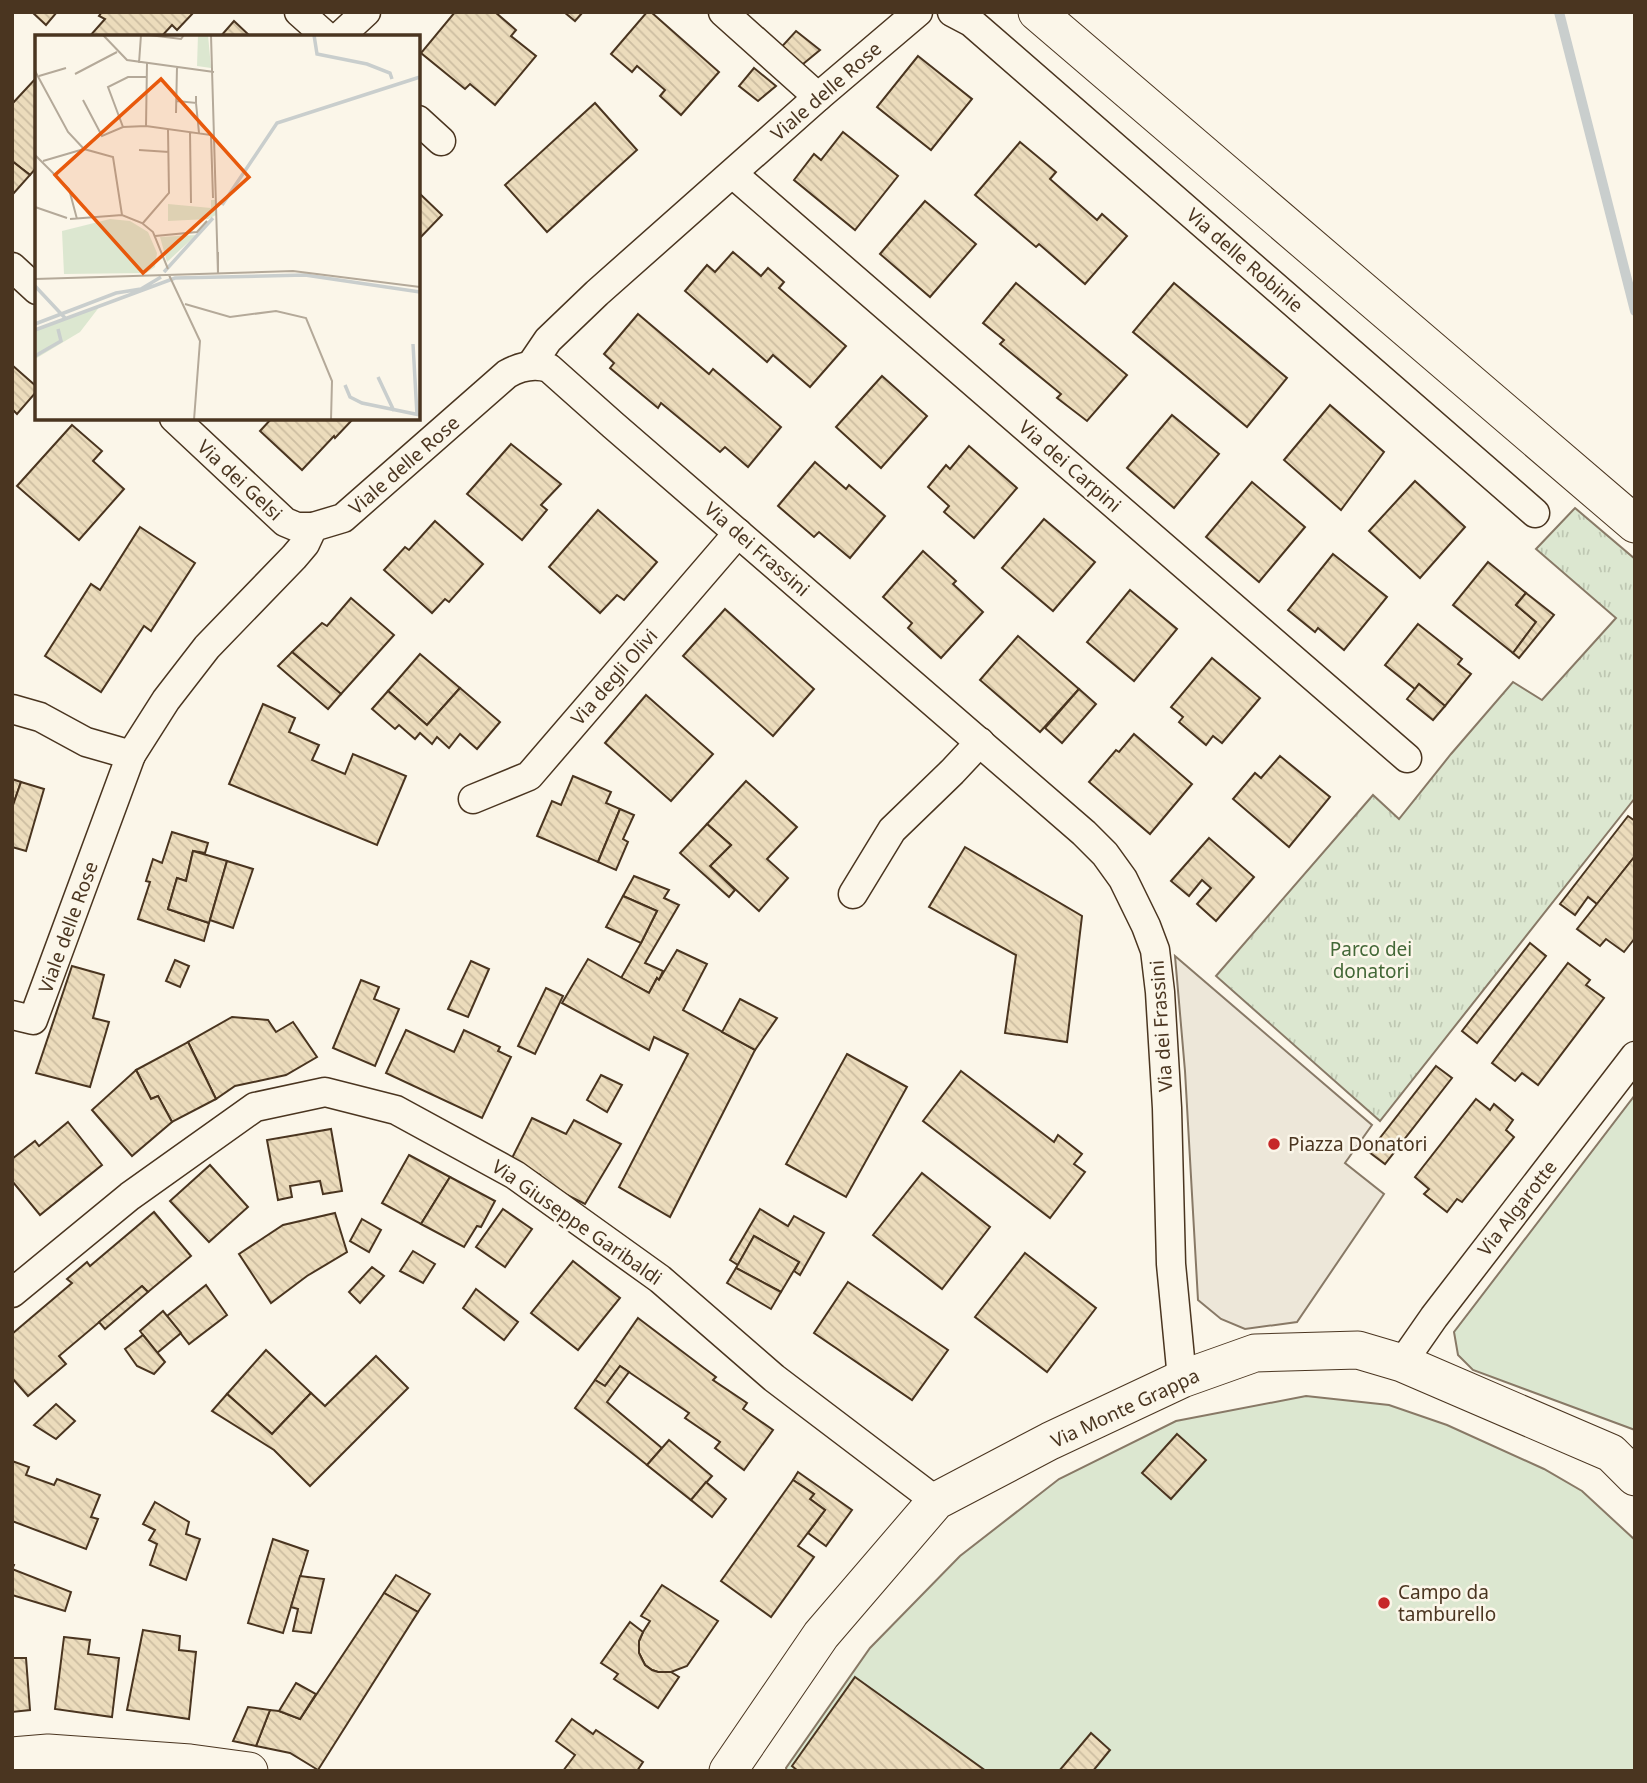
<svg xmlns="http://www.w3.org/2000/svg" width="1647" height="1783" viewBox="0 0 1647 1783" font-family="'Noto Sans',sans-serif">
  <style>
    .green { fill: #dce7d0; stroke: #887966; stroke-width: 2 }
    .park { fill: url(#park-tufts); stroke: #887966; stroke-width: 2 }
    .parking { fill: #ede7d9; stroke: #887966; stroke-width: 2 }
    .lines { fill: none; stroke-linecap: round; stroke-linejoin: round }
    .stream { stroke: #c9cecd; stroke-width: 10 }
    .building { fill: url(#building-back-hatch); stroke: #4a3520; stroke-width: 2 }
    .minor-casing { stroke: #4a3520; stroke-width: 31 }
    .tertiary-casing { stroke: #4a3520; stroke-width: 39 }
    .minor { stroke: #fbf6e9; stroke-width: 28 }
    .tertiary { stroke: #fbf6e9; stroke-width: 37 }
    .poi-dot { fill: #c62828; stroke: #fbf6e9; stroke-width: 2.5 }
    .labels { text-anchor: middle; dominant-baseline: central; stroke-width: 5; stroke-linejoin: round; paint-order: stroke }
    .street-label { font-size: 19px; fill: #4a3520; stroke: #fbf6e9 }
    .park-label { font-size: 19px; fill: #436837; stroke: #fbf6e9 }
    .poi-label { font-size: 19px; fill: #4a3520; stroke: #fbf6e9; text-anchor: start }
    .inset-river { fill: none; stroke: #c9cecd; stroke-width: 3.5 }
    .inset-road { fill: none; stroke: #b4a999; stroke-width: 2 }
    .view { fill: #e8590c; fill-opacity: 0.15; stroke: #e8590c; stroke-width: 3.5 }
    .inset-edge { fill: none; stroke: #4a3520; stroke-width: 3.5 }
  </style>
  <defs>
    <pattern id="park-tufts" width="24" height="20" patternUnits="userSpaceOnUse" patternTransform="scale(1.75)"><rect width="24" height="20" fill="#dce7d0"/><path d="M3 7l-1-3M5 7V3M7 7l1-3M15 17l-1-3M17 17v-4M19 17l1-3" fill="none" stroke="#bec7b2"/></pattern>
    <pattern id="building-back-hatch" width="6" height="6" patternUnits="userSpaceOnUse" patternTransform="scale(1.75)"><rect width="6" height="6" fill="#ecdcbc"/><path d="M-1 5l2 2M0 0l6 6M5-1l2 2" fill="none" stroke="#ccbda1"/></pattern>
  </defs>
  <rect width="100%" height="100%" fill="#fbf6e9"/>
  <!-- green -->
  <g class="green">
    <polygon points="1635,1095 1635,1430 1473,1370 1458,1355 1454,1332"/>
    <polygon points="1306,1396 1389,1405 1447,1425 1544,1469 1582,1491 1635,1540 1635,1771 787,1771 786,1768 870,1648 960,1556 1059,1479 1176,1421"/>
  </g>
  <!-- park -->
  <polygon class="park" points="1575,508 1635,559 1635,798 1380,1121 1216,976 1373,795 1399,819 1451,754 1513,682 1542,700 1616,618 1536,549"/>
  <!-- parking -->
  <polygon class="parking" points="1175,956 1372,1125 1345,1163 1384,1194 1297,1322 1245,1329 1221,1319 1198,1300 1185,1071"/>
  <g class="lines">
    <!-- stream -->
    <polyline class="stream" points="1559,12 1635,311"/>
  </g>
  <!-- building -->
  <g class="building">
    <polygon points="32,12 57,12 46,25"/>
    <polygon points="102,12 194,12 177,30 172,25 161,37 89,37 105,19 99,16"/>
    <polygon points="455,12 495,12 516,30 511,36 536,56 495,105 470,84 465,89 421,53"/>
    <polygon points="564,12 583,12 575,21"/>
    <polygon points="647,12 651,12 719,72 681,115 660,96 665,90 637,66 632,72 611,54"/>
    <polygon points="234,21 251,37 220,37"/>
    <polygon points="796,31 820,50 797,69 776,53"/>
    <polygon points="918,56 972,99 931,150 877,107"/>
    <polygon points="754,68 776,86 758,101 739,86"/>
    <polygon points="37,77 37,167 30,175 12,161 12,104"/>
    <polygon points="595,103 637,150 547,232 505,185"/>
    <polygon points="843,132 898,176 855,230 794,180 814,154 821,160"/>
    <polygon points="1020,142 1056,172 1050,179 1097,220 1102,214 1127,236 1085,284 1039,244 1036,247 975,195"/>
    <polygon points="12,161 30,175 13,194 12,193"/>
    <polygon points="418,192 442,215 418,240"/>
    <polygon points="925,201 976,244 930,297 880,254"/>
    <polygon points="733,252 761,276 768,268 784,282 779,288 846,346 810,387 773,355 767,362 685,291 707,265 715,272"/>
    <polygon points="1016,283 1127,375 1087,421 1057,398 1061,394 1000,344 1004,340 983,323"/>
    <polygon points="1174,283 1287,378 1247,427 1133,332"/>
    <polygon points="638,314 709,374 713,369 781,427 748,467 725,447 720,452 661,403 658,408 610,368 614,363 604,354"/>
    <polygon points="12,365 37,387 37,391 17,414 12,409"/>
    <polygon points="882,376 927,416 881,468 836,427"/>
    <polygon points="1330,405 1384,452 1341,510 1284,460"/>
    <polygon points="1172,415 1219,454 1174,508 1127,468"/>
    <polygon points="272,418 354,418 335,438 334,436 302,470 260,431"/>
    <polygon points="72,425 102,451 93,461 124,489 79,540 17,486"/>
    <polygon points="511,444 561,484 541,505 547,510 522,540 467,494"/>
    <polygon points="969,446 1017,488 974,538 944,512 949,506 928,487 946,465 950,469"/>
    <polygon points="815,462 846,489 849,485 885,516 850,558 819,532 814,537 778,506"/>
    <polygon points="1415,481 1465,527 1420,578 1369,531"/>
    <polygon points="1252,482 1305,527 1259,582 1206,537"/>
    <polygon points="598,510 657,562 624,600 617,595 600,613 549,567"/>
    <polygon points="1044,519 1095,562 1053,611 1002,568"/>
    <polygon points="435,521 483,564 449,602 445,599 432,613 384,570 405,547 409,550"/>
    <polygon points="140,527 195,563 151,631 144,626 101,692 45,656 91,584 100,590"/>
    <polygon points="923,551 956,581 953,584 983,612 941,658 908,628 912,623 883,597"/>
    <polygon points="1333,554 1387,597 1344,650 1318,628 1315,632 1288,610"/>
    <polygon points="1488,562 1526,593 1516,605 1536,622 1513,653 1453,605"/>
    <polygon points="1130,590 1177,629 1134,681 1087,642"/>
    <polygon points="1526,593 1554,615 1519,658 1513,653 1536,622 1516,605"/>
    <polygon points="351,598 394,635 341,694 292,652 322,623 327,626"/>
    <polygon points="725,609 814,689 773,736 683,656"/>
    <polygon points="1418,624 1462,659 1458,664 1471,674 1445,706 1419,684 1415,689 1385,665"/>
    <polygon points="1018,636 1079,689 1040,732 980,680"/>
    <polygon points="292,652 341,694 328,709 278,666"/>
    <polygon points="420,654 460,688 427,725 388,691"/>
    <polygon points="1212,658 1260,698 1222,743 1213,736 1206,745 1179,722 1183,717 1171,707"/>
    <polygon points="1419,684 1445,706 1433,720 1407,699"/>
    <polygon points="460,688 500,722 477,749 460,734 449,748 437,737 432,744 420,733 415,739 399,725 395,729 372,709 388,691 427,725"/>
    <polygon points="1079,689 1096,704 1062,743 1045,728"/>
    <polygon points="646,695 713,754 671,801 605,743"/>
    <polygon points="263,704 295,718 289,732 319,745 312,760 345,774 353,754 406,776 377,845 229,784"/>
    <polygon points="1134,734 1192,784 1150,834 1089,782 1116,750 1119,752"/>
    <polygon points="1280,756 1330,797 1289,847 1233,799 1255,773 1261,778"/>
    <polygon points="573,776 611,792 606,803 620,809 598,862 537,836 552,801 561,805"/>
    <polygon points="12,779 21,782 12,808"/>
    <polygon points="746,781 797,827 767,859 788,878 759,911 710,866 731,845 707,824"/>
    <polygon points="21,782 44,789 26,851 12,847 12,808"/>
    <polygon points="620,809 634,815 623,839 628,842 616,870 598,862"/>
    <polygon points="1628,816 1635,821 1635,856 1597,904 1588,897 1575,915 1560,904"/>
    <polygon points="707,824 731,845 710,866 735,890 729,897 680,853"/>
    <polygon points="172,832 208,843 205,853 193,851 186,881 177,878 168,909 209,923 204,941 138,919 150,882 146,881 153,859 162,863"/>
    <polygon points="1209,838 1254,877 1216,921 1197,904 1211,888 1202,880 1189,896 1171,881"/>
    <polygon points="965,847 1082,916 1067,1042 1005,1033 1016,955 929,907"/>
    <polygon points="193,851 227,861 209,923 168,909 177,878 186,881"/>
    <polygon points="1635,856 1635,938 1624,952 1606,939 1600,946 1577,929"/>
    <polygon points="227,861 253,869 233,928 210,920"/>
    <polygon points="634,876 669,890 664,898 679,905 645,963 663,971 659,980 657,978 649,993 621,978 641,943 657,911 623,896"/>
    <polygon points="623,896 657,911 641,943 606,927"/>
    <polygon points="1530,943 1546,956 1477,1043 1462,1031"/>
    <polygon points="677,950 707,964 683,1010 755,1050 670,1217 619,1187 688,1054 654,1037 649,1050 562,1003 588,959 649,993 657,978 659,980"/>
    <polygon points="175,960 189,966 180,987 166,981"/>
    <polygon points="471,961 489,969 468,1017 448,1009"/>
    <polygon points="1568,963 1590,980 1586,985 1604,998 1538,1085 1522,1073 1515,1081 1492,1063"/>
    <polygon points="72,966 104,975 93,1018 109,1022 90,1087 36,1073"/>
    <polygon points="361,980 379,987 374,999 399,1009 375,1066 333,1048"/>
    <polygon points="546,988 563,996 535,1054 518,1046"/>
    <polygon points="740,999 777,1018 755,1050 722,1032"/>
    <polygon points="232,1017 268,1020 276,1032 293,1022 317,1057 286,1075 235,1086 216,1099 188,1042"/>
    <polygon points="406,1030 454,1052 464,1030 500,1047 498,1051 511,1057 482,1118 386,1073"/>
    <polygon points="188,1042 216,1099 172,1122 158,1096 151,1099 136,1070"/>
    <polygon points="847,1054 907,1087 846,1197 786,1164"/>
    <polygon points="1436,1066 1452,1078 1385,1164 1369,1152"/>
    <polygon points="136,1070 151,1099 158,1096 172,1122 132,1156 92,1110"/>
    <polygon points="961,1071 1054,1142 1058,1135 1082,1154 1074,1164 1085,1172 1050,1218 923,1121"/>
    <polygon points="601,1075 622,1085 607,1112 587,1100"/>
    <polygon points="1476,1099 1490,1110 1494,1104 1513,1120 1506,1130 1514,1137 1462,1202 1457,1199 1447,1212 1424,1194 1429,1189 1415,1177"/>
    <polygon points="532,1118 566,1134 574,1120 621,1144 585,1204 537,1180 540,1175 511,1160"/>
    <polygon points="68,1122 102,1165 40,1215 12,1181 12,1159 35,1141 39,1146"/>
    <polygon points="331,1129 342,1191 323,1194 320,1181 290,1186 292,1197 278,1200 267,1140"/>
    <polygon points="409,1155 450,1177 421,1224 382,1203"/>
    <polygon points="210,1165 248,1207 209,1242 170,1201"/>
    <polygon points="922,1173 990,1227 942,1289 873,1235"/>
    <polygon points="450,1177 495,1201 481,1227 477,1226 464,1247 421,1224"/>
    <polygon points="503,1209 532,1229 505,1267 476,1247"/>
    <polygon points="760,1209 788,1226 794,1216 824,1233 800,1275 794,1271 799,1262 754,1236 738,1265 730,1260"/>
    <polygon points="154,1212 191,1256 148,1292 142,1286 59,1356 66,1364 28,1396 12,1378 12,1334 72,1283 67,1279 87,1262 90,1266"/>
    <polygon points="335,1213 347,1252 307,1276 271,1303 239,1254 283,1225"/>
    <polygon points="362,1219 381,1230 369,1252 350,1241"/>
    <polygon points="754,1236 799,1262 781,1292 736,1268"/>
    <polygon points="413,1251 435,1264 423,1283 400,1271"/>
    <polygon points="1025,1253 1096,1308 1047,1372 975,1317"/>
    <polygon points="573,1261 620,1298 578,1350 531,1313"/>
    <polygon points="372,1267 384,1276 360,1303 349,1292"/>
    <polygon points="736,1268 781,1292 771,1309 727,1283"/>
    <polygon points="848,1282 948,1350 912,1400 814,1333"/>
    <polygon points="206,1285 227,1315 189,1344 167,1316"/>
    <polygon points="142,1286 148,1292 105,1329 99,1322"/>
    <polygon points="476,1289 518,1322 504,1340 463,1308"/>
    <polygon points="163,1311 181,1333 157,1353 140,1331"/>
    <polygon points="638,1318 716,1377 713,1380 747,1403 743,1409 773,1430 744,1470 715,1448 720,1442 685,1418 689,1413 620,1366 605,1386 595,1380"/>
    <polygon points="143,1335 165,1362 154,1374 137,1366 125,1349"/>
    <polygon points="266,1350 311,1393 272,1434 227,1394"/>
    <polygon points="376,1356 408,1388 310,1486 274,1450 212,1411 227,1394 272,1434 311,1393 325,1406"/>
    <polygon points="620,1366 629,1372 607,1402 662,1448 647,1465 575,1408 595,1380 605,1386"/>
    <polygon points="56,1404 75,1421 56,1439 34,1425"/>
    <polygon points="1177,1434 1206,1460 1171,1499 1142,1473"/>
    <polygon points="669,1440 712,1476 691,1500 647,1465"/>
    <polygon points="12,1461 29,1467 26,1475 54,1485 57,1479 100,1495 91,1517 98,1519 86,1549 12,1521"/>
    <polygon points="798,1472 852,1510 826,1546 808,1533 825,1510 810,1499 814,1494 793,1480"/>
    <polygon points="793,1480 814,1494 810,1499 825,1510 798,1546 814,1557 771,1617 721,1581"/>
    <polygon points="706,1482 726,1499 712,1517 691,1500"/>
    <polygon points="155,1502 189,1522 186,1534 200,1539 186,1580 150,1565 157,1544 149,1540 155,1530 143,1524"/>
    <polygon points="273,1539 308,1551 283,1633 248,1623"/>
    <polygon points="12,1564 14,1565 12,1569 71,1592 65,1611 12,1595"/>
    <polygon points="396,1575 430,1594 418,1612 384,1593"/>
    <polygon points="300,1576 324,1579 311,1633 293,1631 298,1609 291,1607"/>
    <polygon points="662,1585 718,1621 687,1666 671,1672 658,1672 652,1670 645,1665 639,1653 639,1641 643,1632 650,1621 641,1616"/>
    <polygon points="384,1593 418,1612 318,1770 290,1753 256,1746 270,1710 279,1711 300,1719"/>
    <polygon points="630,1622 643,1632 639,1641 639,1653 645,1665 652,1670 658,1672 671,1672 679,1677 658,1708 614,1679 618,1674 601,1663"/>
    <polygon points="143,1630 180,1636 179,1650 196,1652 189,1719 127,1710"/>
    <polygon points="64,1637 90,1640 88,1654 119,1658 112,1717 55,1709"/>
    <polygon points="12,1658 26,1658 30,1710 12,1712"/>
    <polygon points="855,1677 986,1771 798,1771 792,1766"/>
    <polygon points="296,1683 316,1694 300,1719 279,1711"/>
    <polygon points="248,1707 270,1710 256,1746 233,1741"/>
    <polygon points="572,1719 593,1734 596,1730 643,1762 637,1771 563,1771 575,1755 556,1741"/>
    <polygon points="1091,1733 1110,1750 1093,1771 1059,1771"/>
  </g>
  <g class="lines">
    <defs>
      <g id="minor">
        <polyline points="299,12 327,37"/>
        <polyline points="723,12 818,97"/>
        <polyline points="952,12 971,22 1535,513"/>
        <polyline points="339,37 366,12"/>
        <polyline points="418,120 441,141"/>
        <polyline points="733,174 1407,758"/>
        <polyline points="12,267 37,290"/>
        <polyline points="531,365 548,340 597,293 818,97 918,12"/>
        <polyline points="174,418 285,522 297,527 313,527"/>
        <polyline points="12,709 40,717 86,742 131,755"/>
        <polyline points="473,799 529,776 738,533"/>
        <polyline points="853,894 892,830 952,772 980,742"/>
        <path d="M 12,1015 L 33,1020 L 131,755 L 166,700 L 207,647 L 294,557 L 305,544 L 313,527 L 343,518 L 507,374 C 521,366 534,363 549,368 L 613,425 L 1084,833 L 1105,854 L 1123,879 L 1146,926 L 1155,950 L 1160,992 L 1167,1108 L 1171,1264 L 1182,1379"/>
        <polyline points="12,1293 130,1196 255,1107 325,1092 396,1110 515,1175 660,1279 774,1378 936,1501"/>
        <polyline points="1402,1363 1434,1317 1635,1056"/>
      </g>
      <g id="tertiary">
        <polyline points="1037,12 1635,524"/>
        <polyline points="12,1756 48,1753 190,1763 249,1771"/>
        <polyline points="728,1771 821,1635 936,1501 1050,1441 1182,1379 1255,1353 1358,1350 1402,1363 1611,1453 1635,1477"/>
      </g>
    </defs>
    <!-- minor casing -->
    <use href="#minor" class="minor-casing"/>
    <!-- tertiary casing -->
    <use href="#tertiary" class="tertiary-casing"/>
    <!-- minor -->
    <use href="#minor" class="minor"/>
    <!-- tertiary -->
    <use href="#tertiary" class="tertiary"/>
  </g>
  <!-- markers -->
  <g class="poi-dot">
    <circle cx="1274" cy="1144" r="7"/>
    <circle cx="1384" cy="1603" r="7"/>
  </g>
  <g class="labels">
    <!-- street labels -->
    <g class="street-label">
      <text transform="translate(826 91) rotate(-41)">Viale delle Rose</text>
      <text transform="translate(1245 260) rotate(41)">Via delle Robinie</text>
      <text transform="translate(404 465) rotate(-41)">Viale delle Rose</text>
      <text transform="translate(1070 466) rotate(41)">Via dei Carpini</text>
      <text transform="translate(240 480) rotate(43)">Via dei Gelsi</text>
      <text transform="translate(757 549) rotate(41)">Via dei Frassini</text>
      <text transform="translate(614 677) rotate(-49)">Via degli Olivi</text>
      <text transform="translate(68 927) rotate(-70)">Viale delle Rose</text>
      <text transform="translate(1161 1026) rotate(-94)">Via dei Frassini</text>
      <text transform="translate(1517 1208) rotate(-52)">Via Algarotte</text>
      <text transform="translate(577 1222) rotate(35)">Via Giuseppe Garibaldi</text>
      <text transform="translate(1125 1408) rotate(-25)">Via Monte Grappa</text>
    </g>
    <!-- park labels -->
    <g class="park-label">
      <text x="1371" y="949">Parco dei<tspan x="1371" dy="22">donatori</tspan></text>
    </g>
    <!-- poi labels -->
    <g class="poi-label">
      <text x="1288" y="1144">Piazza Donatori</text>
      <text x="1398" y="1592">Campo da<tspan x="1398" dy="22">tamburello</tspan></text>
    </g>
  </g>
  <!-- overview -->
  <g transform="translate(35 35)">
    <rect width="385" height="385" fill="#fbf6e9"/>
    <path d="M 75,184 L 95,186 L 113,197 L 122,218 L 120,232 L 111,238 L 29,239 L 27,196 ZM 161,200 L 132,227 L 125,202 Z" fill="#dce7d0"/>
    <path d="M 163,0 L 173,0 L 176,33 L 162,31 Z" fill="#dce7d0"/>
    <path d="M 176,165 L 180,165 L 181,180 L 173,184 L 133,186 L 133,169 L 176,173 ZM 65,271 L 45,297 L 0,324 L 1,295 Z" fill="#dce7d0"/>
    <path class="inset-river" d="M 279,0 L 282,19 L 332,29 L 355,38 L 357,44M 187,170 L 242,88 L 385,42M 129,237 L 178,183M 0,251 L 30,283M 0,289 L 81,258 L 106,254 L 126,242M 0,295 L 140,243 L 270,240 L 385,257M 378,309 L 382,380M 0,321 L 26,306 L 23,294M 343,342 L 359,376M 310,350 L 315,362 L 327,368 L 385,380"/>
    <path class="inset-road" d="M 68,0 L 92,25 L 179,37M 114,0 L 146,4 L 149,0M 176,0 L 183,239M 104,28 L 106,0M 0,36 L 33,97 L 49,114 L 78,122 L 87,180M 40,39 L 82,17M 4,41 L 31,33M 48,65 L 67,101 L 88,92 L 111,91 L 176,100 L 178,163M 142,66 L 161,68 L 161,61M 161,68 L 164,98M 141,78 L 142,32M 111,91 L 112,28M 88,92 L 73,52 L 93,42 L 111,42M 155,97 L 156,168M 104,115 L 134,117M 0,120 L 34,154 L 42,184M 8,126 L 49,114M 0,172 L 32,183M 35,184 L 87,180 L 107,188 L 118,197 L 133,234M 108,188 L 134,158 L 133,95M 120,201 L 162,197 L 172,186M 183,217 L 183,239M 134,240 L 165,306 L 159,385M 0,244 L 258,236 L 385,252M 150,269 L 195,282 L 241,276 L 271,283 L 297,346 L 296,385"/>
    <path class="view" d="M 126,44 L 214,142 L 108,238 L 20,140 Z"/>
    <rect width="385" height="385" class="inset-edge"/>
  </g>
  <!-- border -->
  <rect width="1647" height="1783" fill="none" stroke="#4a3520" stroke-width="28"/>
</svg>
